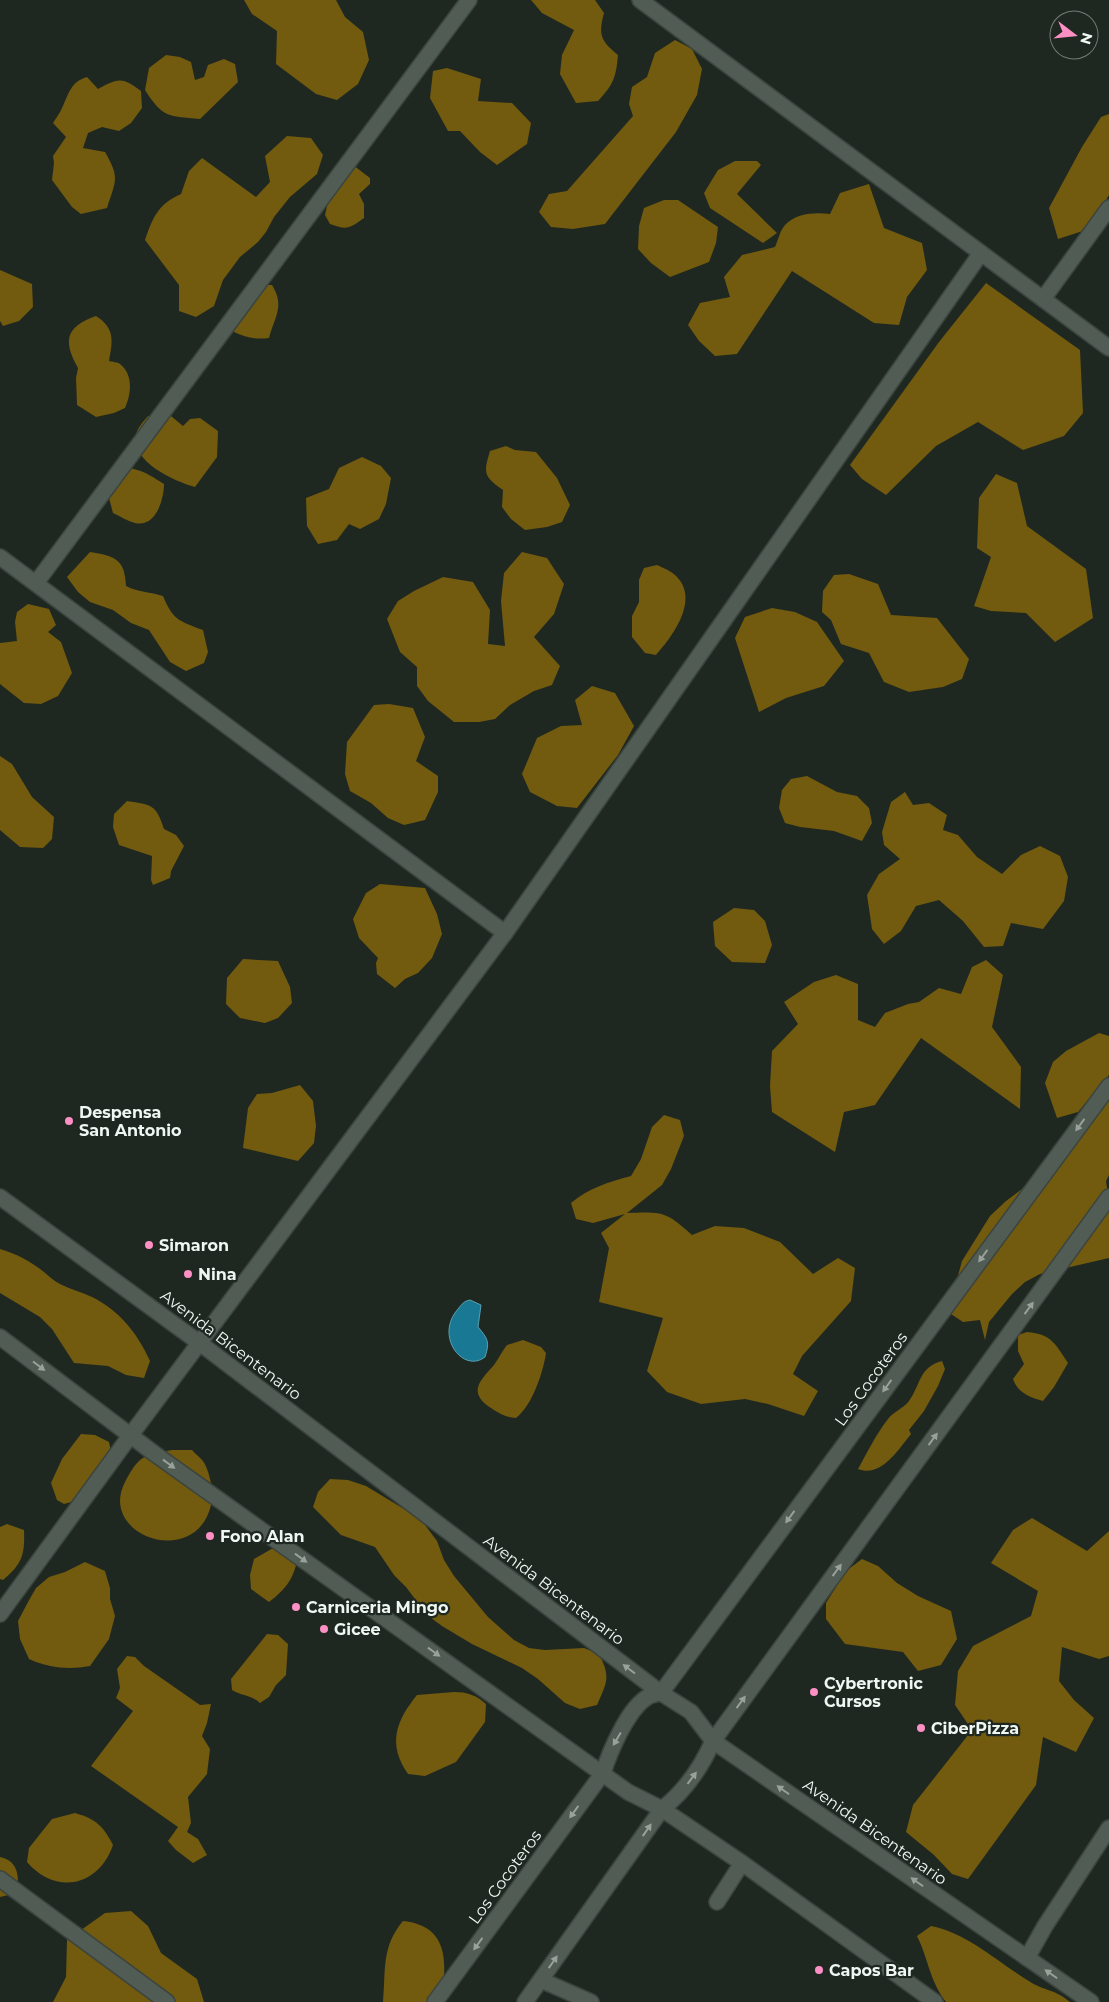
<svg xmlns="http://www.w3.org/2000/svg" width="1109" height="2002" viewBox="0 0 1109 2002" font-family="Montserrat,sans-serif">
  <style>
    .forest { fill: #725a0e }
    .water { fill: #197994; stroke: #5a9fb0 }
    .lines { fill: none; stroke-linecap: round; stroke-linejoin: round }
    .lane-casing { stroke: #3b443e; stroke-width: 18 }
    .street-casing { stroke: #3b443e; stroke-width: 18 }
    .secondary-casing { stroke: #3b443e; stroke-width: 18 }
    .lane { stroke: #505c54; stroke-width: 15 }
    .street { stroke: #505c54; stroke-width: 15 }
    .secondary { stroke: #505c54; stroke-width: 15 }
    .oneway { fill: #98a29b }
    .poi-dot { fill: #fc8fc3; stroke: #1e2821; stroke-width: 2 }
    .labels { text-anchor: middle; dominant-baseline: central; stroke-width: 4.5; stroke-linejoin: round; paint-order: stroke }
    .poi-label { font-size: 16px; font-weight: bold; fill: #f0f7f2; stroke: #1e2821; text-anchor: start }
    .street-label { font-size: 16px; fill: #f0f7f2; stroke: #1e2821 }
  </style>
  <rect width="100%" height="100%" fill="#1e2821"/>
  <!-- forest -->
  <g class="forest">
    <polygon points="244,0 336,0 345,17 363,32 369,60 358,84 337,100 316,94 276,64 277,31 252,14"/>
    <path d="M 531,0 L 595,0 L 604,13 C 598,35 601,41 618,55 C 616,77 614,84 598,101 L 576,103 L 560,74 L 562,55 L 574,30 L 542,13 Z"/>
    <polygon points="675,40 692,49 702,69 697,95 676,132 605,224 573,229 551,227 539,212 549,194 567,191 633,116 629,104 632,87 647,77 655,53"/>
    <path d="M 166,55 L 180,57 L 191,62 L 195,80 L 204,77 L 208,65 L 224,59 L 235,64 L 238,82 L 200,119 C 168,116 163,118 145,90 L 149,68 Z"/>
    <polygon points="447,68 481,79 478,101 512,103 531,123 527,144 497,165 480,152 460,131 448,131 430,98 433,71"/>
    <path d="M 87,77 L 98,89 C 119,78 122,77 141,91 L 142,108 L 131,123 L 119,131 L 102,127 L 88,133 L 83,148 L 105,152 C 120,178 116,180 107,208 L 81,214 L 72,207 L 52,180 L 54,163 L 53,156 L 66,137 L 53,123 C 56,118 60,113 62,108 C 69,94 70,82 87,77 Z"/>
    <polygon points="1109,114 1109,195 1089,229 1058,239 1049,208 1082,147 1101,117"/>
    <path d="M 287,136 L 311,138 L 323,155 L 317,174 L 290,197 L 274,217 L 266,232 L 258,242 L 240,257 L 223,280 L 214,306 L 196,317 L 179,311 L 179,285 L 145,240 C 153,217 158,204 181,194 L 189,171 L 202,158 L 256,197 L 270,182 L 265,156 Z"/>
    <polygon points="735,161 757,161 761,165 737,194 777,233 763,243 710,208 704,193 718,170"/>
    <path d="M 341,164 L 353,165 L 370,178 L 370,184 L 359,194 L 364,204 L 364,218 C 349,229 347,230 330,224 L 325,215 L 328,202 L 323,189 L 333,171 Z"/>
    <path d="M 869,184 L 884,228 L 922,243 L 927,270 L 907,297 L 899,325 L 874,323 L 792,271 L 737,354 L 715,356 L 699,341 L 688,325 L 700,303 L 730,297 L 724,277 L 742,255 L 775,247 C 778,241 780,230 785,225 C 796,213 815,212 830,214 L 840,193 Z"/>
    <polygon points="664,200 678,200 718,227 716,243 709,262 670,277 651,263 638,249 639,226 644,208"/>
    <polygon points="0,270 32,284 33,307 19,321 3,326 0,321"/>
    <polygon points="986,283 1080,350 1083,413 1064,436 1023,450 978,422 936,446 886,495 862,479 850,465 939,342"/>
    <path d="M 263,285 L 272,285 C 285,306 275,316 269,338 C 255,340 244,337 232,331 Z"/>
    <path d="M 96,316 C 115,328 113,341 109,361 C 112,362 118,362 120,364 C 134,375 131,395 125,408 L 114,413 L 96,417 L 77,405 L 76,378 L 78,368 C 63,341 65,327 96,316 Z"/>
    <path d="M 148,416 L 171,416 L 183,426 L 190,419 L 200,418 L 218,431 L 217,457 L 195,487 C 174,481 131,462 136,435 C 137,428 144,421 148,416 Z"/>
    <path d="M 506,446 L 515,450 L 536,452 L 557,478 L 570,505 L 562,522 L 547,527 L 525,530 L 511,519 L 502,507 L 503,490 C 484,476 483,474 490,451 Z"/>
    <polygon points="362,457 381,466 391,478 386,504 379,519 360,529 349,524 337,540 318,544 307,526 306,498 329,489 339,468"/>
    <path d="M 118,467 C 139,468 147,473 164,484 C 164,499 156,528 135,523 C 127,521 120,516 113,513 L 105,483 Z"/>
    <polygon points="996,474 1017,483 1027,526 1086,569 1093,618 1055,642 1026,613 991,611 974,606 991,557 977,548 979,498"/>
    <path d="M 90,552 C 115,556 125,559 126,586 C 137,592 151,592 163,596 C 173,620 179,621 203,630 L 208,652 L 204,663 L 186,671 L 170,662 L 149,630 L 131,623 L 113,610 L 90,602 L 78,592 L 67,577 Z"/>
    <polygon points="522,552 547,558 564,584 554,614 534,637 560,666 552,685 534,691 510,705 495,719 479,722 454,722 428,701 417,686 417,667 400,652 387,619 398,601 414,591 443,577 473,582 490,610 488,644 505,646 501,601 504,573"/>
    <path d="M 657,565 C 661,567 667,569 671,572 C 703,594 675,634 656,655 L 645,653 L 632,637 L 632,616 L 639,602 L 639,580 L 644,568 Z"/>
    <polygon points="849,574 878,584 891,615 937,618 969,659 962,679 943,687 909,692 884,682 869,653 841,644 831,620 822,612 823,591 834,575"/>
    <polygon points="28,604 49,609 56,625 48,632 61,642 72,673 58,696 41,704 24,703 0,684 0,643 17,641 15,622 17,612"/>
    <polygon points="772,608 795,612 817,622 844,661 824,686 786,698 759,712 735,638 745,617"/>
    <polygon points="592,686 615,693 634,726 618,755 577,808 557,806 530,792 522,774 537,738 561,726 582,725 575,700"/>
    <polygon points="389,704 413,708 425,737 416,761 438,776 438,792 425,820 404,825 388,818 371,803 350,791 345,774 347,742 374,705"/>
    <polygon points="0,756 12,764 32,797 54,817 52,839 43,848 20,847 0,830"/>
    <polygon points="807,776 837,792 857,796 869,808 872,823 862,841 834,831 800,827 785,823 779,808 782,790 791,779"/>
    <polygon points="905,792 913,805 929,803 947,815 943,830 958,835 977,857 1002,874 1021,855 1040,846 1060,856 1068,877 1064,901 1043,929 1011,923 1003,946 984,947 963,921 939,900 916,906 901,931 884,944 872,929 867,895 879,874 900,859 884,845 882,832 891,802"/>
    <path d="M 127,801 C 152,805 156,804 164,829 L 176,835 L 184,846 L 171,871 L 170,878 L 153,885 L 151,880 L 152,856 L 119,845 L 113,827 L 114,814 Z"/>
    <polygon points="380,884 425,888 437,914 442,934 432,958 418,973 405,979 395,988 377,974 376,963 378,958 359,938 353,919 366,893"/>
    <polygon points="734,908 754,910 765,921 772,945 765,963 732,962 715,946 713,922"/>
    <polygon points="243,959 278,961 290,987 292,1003 278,1018 265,1023 240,1018 226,1004 227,978"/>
    <polygon points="986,960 1003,975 992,1027 1021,1067 1020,1109 921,1038 875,1105 844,1112 835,1152 772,1112 770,1086 772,1051 798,1024 784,1002 814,982 836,975 858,984 858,1020 875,1027 885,1013 908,1004 919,1002 939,988 961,994 972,967"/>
    <polygon points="1099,1033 1109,1036 1109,1075 1078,1112 1057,1118 1045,1083 1053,1062 1066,1051"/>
    <polygon points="300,1085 313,1101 316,1126 314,1143 298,1161 243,1148 248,1108 257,1094 272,1093"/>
    <polygon points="1109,1097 1109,1175 1106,1181 1109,1201 1109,1258 1040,1274 1025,1282 1012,1294 989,1322 985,1340 980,1320 963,1322 948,1312 962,1261 990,1216 1006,1201 1034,1180"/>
    <path d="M 664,1115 L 680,1120 L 684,1136 L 671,1169 L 662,1185 L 627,1213 C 663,1212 665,1211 692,1235 L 715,1226 L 744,1228 L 780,1242 L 813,1274 L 838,1258 L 855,1268 L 851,1301 L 802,1356 L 793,1374 L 818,1391 L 804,1416 L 768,1404 L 745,1399 L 701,1404 L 667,1392 L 647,1371 L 663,1318 L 599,1302 L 609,1248 L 601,1233 L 625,1214 L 593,1223 L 576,1219 L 571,1203 C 589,1188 608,1182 631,1176 L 641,1159 L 652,1127 Z"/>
    <path d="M 0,1249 C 17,1254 30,1261 44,1272 C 49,1276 54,1281 60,1284 C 70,1289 81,1292 92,1297 C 119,1310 138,1334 150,1361 L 144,1378 L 126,1375 L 108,1366 L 74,1363 L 52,1329 L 40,1317 L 0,1293 Z"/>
    <path d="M 1027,1332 C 1052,1334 1055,1344 1068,1363 L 1054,1387 L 1043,1401 C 1029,1397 1018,1393 1013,1379 L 1024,1364 L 1018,1351 L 1018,1335 Z"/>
    <path d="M 523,1340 L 541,1347 L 546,1353 C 543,1373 532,1406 516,1418 C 505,1417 500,1414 491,1408 C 467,1392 480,1381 494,1365 C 499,1358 502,1351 507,1345 Z"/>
    <path d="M 942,1361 L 945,1369 L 938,1386 L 924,1411 L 909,1430 L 911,1434 C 898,1450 881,1478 858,1469 C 868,1451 875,1436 888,1419 C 894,1411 903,1409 909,1401 C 921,1384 919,1367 942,1361 Z"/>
    <polygon points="81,1434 95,1435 109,1442 115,1471 96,1495 64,1504 57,1500 51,1483 62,1459"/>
    <path d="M 172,1450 L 192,1450 C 195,1454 200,1457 203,1461 C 210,1471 214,1493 211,1505 C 196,1570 97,1536 125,1482 C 140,1454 143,1456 172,1450 Z"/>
    <path d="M 330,1479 L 348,1480 L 366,1486 L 409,1512 L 425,1525 L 437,1541 L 444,1560 L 454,1576 L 488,1617 L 514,1640 L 529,1648 L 545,1650 L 584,1648 L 599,1654 C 611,1677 607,1682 597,1705 L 580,1709 L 565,1703 L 538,1679 L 522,1668 L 472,1644 L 442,1626 L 427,1615 L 406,1587 L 394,1575 L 375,1547 L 341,1535 L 313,1507 L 318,1492 Z"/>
    <polygon points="1032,1518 1087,1551 1109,1531 1109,1656 1099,1659 1062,1647 1059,1681 1074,1700 1094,1718 1076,1752 1043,1737 1036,1785 968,1879 952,1874 934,1855 906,1832 913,1805 972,1730 955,1705 958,1671 973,1646 1031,1616 1038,1591 991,1563 1013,1530"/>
    <path d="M 7,1524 L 24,1530 C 25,1555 22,1564 3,1580 L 0,1579 L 0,1527 Z"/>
    <path d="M 287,1540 L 299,1548 C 296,1574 290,1586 269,1602 L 251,1589 L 250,1575 L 254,1559 Z"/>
    <polygon points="862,1559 878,1566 897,1583 918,1596 951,1611 957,1639 941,1665 918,1671 903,1652 845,1644 826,1619 826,1603 846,1571"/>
    <path d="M 85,1562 L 105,1571 L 110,1588 L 110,1599 L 115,1616 L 109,1639 L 90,1666 C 69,1670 49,1668 29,1659 L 20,1639 L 18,1621 L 28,1602 L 36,1588 L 49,1577 L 65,1572 Z"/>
    <path d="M 267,1634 L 278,1635 L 288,1644 L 286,1675 L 276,1685 L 269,1697 L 260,1703 C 251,1695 242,1696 232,1690 L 231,1679 Z"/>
    <polygon points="127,1656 135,1657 144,1666 200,1705 211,1704 207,1723 202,1736 210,1749 207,1774 188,1797 191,1823 187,1832 198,1839 207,1855 193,1863 176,1850 168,1841 178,1827 91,1766 133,1711 116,1698 120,1688 117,1669"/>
    <path d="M 454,1692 C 467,1692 476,1695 486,1704 L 485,1722 L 456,1762 L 425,1776 L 408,1774 C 387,1744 396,1721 417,1695 Z"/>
    <path d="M 75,1813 C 96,1819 103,1826 113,1845 C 99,1886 56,1896 27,1862 L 29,1848 L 52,1819 Z"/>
    <path d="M 0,1857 C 19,1861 19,1877 17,1893 L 0,1897 Z"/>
    <polygon points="131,1911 148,1926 161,1953 197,1979 204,2002 53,2002 66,1977 67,1940 105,1913"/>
    <path d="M 403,1921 C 451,1926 446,1965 442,2002 L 383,2002 C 386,1971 381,1947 403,1921 Z"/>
    <path d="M 931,1926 C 968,1933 1000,1964 1032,1983 C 1046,1991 1056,1990 1070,2002 L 946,2002 C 930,1982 928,1958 917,1936 Z"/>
  </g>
  <!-- water -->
  <path class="water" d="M 470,1300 L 481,1305 L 478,1327 C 488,1339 490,1342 485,1357 C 463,1374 434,1336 458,1309 C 462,1304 464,1301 470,1300 Z"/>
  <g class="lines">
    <defs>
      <g id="lane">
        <polyline points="717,1902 742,1863"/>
        <polyline points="1027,1958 1045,1926 1109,1828"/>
        <polyline points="541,1980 591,2002"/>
      </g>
      <g id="street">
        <polyline points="640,0 1109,348"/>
        <polyline points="1043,299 1109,208"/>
        <polyline points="0,557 505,933"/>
        <polyline points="36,583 469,0"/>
        <polyline points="0,1614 130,1436 505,933 981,253"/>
        <polyline points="0,1879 167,2002"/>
        <path d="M 435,2002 L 603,1773 C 610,1751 627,1711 646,1698 C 650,1695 656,1694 661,1693 L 1109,1086"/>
        <path d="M 525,2002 L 662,1809 C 685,1791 701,1768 713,1741 L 1109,1197"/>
      </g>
      <g id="secondary">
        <polyline points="0,1197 201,1344 661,1693 691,1712 713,1741 1091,2002"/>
        <polyline points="0,1337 155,1454 628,1792 662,1809 742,1863 935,2002"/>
      </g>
    </defs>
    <!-- lane casing -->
    <use href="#lane" class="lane-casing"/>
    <!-- street casing -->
    <use href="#street" class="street-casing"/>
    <!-- secondary casing -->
    <use href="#secondary" class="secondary-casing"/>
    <!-- lane -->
    <use href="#lane" class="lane"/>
    <!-- street -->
    <use href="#street" class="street"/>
    <!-- secondary -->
    <use href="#secondary" class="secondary"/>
  </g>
  <!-- one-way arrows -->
  <defs><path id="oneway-solid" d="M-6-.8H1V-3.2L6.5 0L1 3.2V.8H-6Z" transform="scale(1.25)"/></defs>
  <g class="oneway">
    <use href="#oneway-solid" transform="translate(1080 1125) rotate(126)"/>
    <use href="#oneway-solid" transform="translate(983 1256) rotate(126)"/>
    <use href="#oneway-solid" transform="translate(1029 1308) rotate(-54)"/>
    <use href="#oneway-solid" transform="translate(39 1366) rotate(37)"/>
    <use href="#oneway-solid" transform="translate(887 1386) rotate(126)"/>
    <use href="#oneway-solid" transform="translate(933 1439) rotate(-54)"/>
    <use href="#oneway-solid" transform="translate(169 1464) rotate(36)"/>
    <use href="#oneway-solid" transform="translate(790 1517) rotate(126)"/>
    <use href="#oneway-solid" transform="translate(301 1558) rotate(36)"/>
    <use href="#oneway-solid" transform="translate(837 1570) rotate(-54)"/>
    <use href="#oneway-solid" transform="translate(434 1652) rotate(36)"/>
    <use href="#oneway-solid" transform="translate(629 1669) rotate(-143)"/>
    <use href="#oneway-solid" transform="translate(741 1702) rotate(-54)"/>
    <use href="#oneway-solid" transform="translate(617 1739) rotate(121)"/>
    <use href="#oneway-solid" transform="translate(692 1778) rotate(-53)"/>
    <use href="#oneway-solid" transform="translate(783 1790) rotate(-145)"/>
    <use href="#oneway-solid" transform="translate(574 1812) rotate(126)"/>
    <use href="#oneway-solid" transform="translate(647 1830) rotate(-55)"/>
    <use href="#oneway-solid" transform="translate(917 1882) rotate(-145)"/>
    <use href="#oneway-solid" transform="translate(478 1944) rotate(126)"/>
    <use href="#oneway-solid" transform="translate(553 1962) rotate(-55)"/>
    <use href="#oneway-solid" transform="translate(1051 1974) rotate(-145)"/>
  </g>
  <!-- markers -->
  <g class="poi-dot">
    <circle cx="69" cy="1121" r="5"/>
    <circle cx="149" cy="1245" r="5"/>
    <circle cx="188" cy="1274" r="5"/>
    <circle cx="210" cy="1536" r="5"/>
    <circle cx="296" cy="1607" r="5"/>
    <circle cx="324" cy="1629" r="5"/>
    <circle cx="814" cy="1692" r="5"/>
    <circle cx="921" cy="1728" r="5"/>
    <circle cx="819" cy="1970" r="5"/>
  </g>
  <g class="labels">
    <!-- poi labels -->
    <g class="poi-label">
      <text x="79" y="1112">Despensa<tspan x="79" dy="18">San Antonio</tspan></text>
      <text x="159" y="1245">Simaron</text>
      <text x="198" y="1274">Nina</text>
      <text x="220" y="1536">Fono Alan</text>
      <text x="306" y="1607">Carniceria Mingo</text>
      <text x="334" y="1629">Gicee</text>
      <text x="824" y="1683">Cybertronic<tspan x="824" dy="18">Cursos</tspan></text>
      <text x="931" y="1728">CiberPizza</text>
      <text x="829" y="1970">Capos Bar</text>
    </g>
    <!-- street labels -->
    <g class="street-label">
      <text transform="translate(231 1345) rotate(37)">Avenida Bicentenario</text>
      <text transform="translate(871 1379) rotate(-54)">Los Cocoteros</text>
      <text transform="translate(554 1590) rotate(37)">Avenida Bicentenario</text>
      <text transform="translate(875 1832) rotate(35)">Avenida Bicentenario</text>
      <text transform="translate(505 1877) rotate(-54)">Los Cocoteros</text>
    </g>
  </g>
  <!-- north arrow -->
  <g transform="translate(1074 35) rotate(106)"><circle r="24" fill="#1e2821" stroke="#727b75"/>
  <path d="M0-4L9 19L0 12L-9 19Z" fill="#fc8fc3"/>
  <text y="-8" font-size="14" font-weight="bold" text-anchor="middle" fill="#f0f7f2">N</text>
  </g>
</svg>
